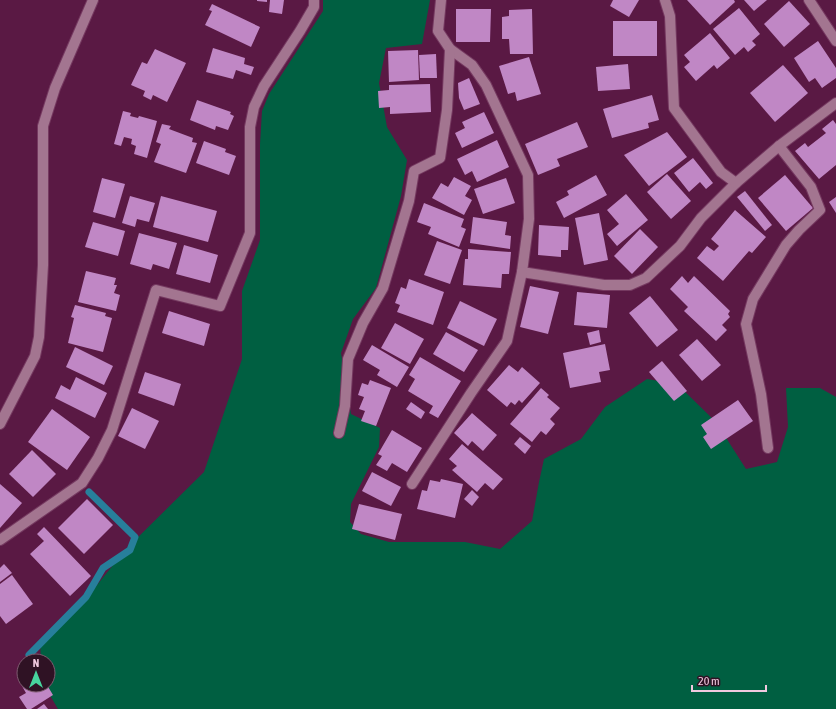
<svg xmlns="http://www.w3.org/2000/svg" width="836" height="709" viewBox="0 0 836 709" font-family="'Asap Condensed',sans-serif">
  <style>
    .green { fill: #005f41 }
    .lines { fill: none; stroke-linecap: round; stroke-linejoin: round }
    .stream { stroke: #277f9b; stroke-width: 7 }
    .building { fill: #c087c5 }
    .minor-casing { stroke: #753960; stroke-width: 12 }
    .minor { stroke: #a37590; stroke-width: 10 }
  </style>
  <rect width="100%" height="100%" fill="#5a1944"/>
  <!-- green -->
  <polygon class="green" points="323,0 430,0 422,44 386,48 379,83 387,127 407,160 401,196 376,288 353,319 341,353 351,414 380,428 379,447 351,504 350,522 361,534 389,542 465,542 500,549 532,521 539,482 544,459 581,439 605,407 647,379 677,384 716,422 746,469 777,462 788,427 786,388 820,388 836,397 836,709 58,709 44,685 48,685 48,661 41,661 40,641 76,611 126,549 204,472 242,359 242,291 260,240 260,144 262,111 269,94 323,11"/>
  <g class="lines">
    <!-- stream -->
    <polyline class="stream" points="29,655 86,597 103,568 130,550 135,537 89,492"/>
  </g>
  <!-- building -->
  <g class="building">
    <polygon points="257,0 267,0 267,2 257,1"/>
    <polygon points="270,0 284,0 282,14 269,12"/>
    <polygon points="613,0 639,0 629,17 610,6"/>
    <polygon points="687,0 734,0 735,2 710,25"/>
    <polygon points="744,0 767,0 754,11"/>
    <polygon points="789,1 810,24 784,47 764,24"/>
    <polygon points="212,4 260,27 251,47 205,25 212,11 209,10"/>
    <polygon points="739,8 760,34 752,41 756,45 748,52 744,47 735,55 713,29"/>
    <polygon points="456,9 491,9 490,42 456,42"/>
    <polygon points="532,9 533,54 510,54 509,39 502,39 502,17 509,16 509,10"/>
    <rect x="613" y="21" width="44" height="35"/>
    <polygon points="710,33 730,58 717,69 714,65 696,81 684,67 690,62 684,55"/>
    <polygon points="818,41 836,68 836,78 822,88 815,78 809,82 794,58"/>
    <polygon points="213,48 245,58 244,64 254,67 251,75 236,70 233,79 206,72"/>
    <polygon points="155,49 186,63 167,102 153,95 151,100 143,96 145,91 131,85 142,62 147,64"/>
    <polygon points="418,50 419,80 389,82 388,51"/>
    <polygon points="436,54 437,78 420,78 419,55"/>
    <polygon points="529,57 541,94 517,101 515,92 508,94 499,66"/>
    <polygon points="628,64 630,89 598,91 596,67"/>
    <polygon points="783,65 808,93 775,122 750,93"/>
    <polygon points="469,78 480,104 464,110 459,98 458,83"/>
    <polygon points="430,84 431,112 390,114 390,107 379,108 378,91 389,90 389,85"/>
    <polygon points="652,95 659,120 648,123 649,128 612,138 603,109"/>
    <polygon points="197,100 231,112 230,114 234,116 228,130 216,126 215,130 190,120"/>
    <polygon points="123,111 131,113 130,116 138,118 139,116 157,121 147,158 134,154 136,146 131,144 132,139 124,137 121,146 114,144"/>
    <polygon points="484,112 494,133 462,148 455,133 465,128 462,122"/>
    <polygon points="833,120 836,124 836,165 819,179 795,151 805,143 808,147 826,133 822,129"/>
    <polygon points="577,122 588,147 557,159 560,166 538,175 525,144"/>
    <polygon points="162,124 171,126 169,129 193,138 192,142 197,143 186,173 154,162 161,144 156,142"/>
    <polygon points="667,132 687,157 649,186 624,155"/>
    <polygon points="497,140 509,167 477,182 472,171 465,175 457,159"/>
    <polygon points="204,141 226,149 225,152 236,156 229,175 196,163"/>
    <polygon points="693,158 713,183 706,189 700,182 689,192 674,173"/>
    <polygon points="667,174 691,201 671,219 647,192"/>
    <polygon points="596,175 607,195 564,218 556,202 569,195 567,191"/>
    <polygon points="785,175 813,208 786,231 758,198"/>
    <polygon points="454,177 471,186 465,196 472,200 464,215 432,198 441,183 448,187"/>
    <polygon points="102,178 125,184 115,218 93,212"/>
    <polygon points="506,178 515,203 483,214 474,189"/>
    <polygon points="745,191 772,225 765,231 737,197"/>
    <polygon points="626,194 648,220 617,246 607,234 619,224 607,210"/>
    <polygon points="130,196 155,203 149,222 137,219 135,227 122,223"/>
    <polygon points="161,196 217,211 208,242 153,227"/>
    <polygon points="836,197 836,213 829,202"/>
    <polygon points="424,203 464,219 461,227 466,229 459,247 428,234 431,227 417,222"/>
    <polygon points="735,210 766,237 752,253 749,251 723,281 697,258 707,246 714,251 719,246 711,239"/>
    <polygon points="599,213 608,260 584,265 575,218"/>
    <polygon points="473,217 507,222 505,235 511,236 510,249 470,243"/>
    <polygon points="93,222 125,231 118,256 85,247"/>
    <polygon points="539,225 569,227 568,250 561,250 561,257 538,255"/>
    <polygon points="640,229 658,247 632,274 614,256"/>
    <polygon points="139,233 177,243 169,269 153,264 151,270 130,264"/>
    <polygon points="437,241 462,250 450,284 424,275"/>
    <polygon points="184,245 218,255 210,283 176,274"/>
    <polygon points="468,249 511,252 509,274 502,274 501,288 463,285 465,259 468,259"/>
    <polygon points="86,271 116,278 114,285 117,285 114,293 120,295 116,311 78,302"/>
    <polygon points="682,276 688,283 694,276 730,311 728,314 730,317 722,325 727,330 716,341 684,311 688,307 670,289"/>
    <polygon points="409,279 444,292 433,325 397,312 400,305 395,303 401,287 406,289"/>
    <polygon points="530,286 559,292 548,334 520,327"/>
    <polygon points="577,292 610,295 607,328 574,325"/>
    <polygon points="650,296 678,330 657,347 629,313"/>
    <polygon points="460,301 497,319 484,346 447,328"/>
    <polygon points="75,305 106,313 105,316 112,318 103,352 68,343 74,318 71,317"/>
    <polygon points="169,311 210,324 204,346 162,333"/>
    <polygon points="395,323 424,339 410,364 381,348"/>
    <polygon points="599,330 601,342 590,345 587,333"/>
    <polygon points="446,332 478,350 464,372 433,354"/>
    <polygon points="697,339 721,365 702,381 679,355"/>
    <polygon points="605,344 610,370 599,372 601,382 570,388 563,353"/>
    <polygon points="372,345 409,367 397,387 377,375 380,370 363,360"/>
    <polygon points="75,347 113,366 104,385 66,367"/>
    <polygon points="420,357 461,381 438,418 429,413 433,406 408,391 415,379 409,375"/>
    <polygon points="662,361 687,391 674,401 649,372"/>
    <polygon points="509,365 518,372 522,367 540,383 522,403 519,400 515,405 511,402 507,407 487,390"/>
    <polygon points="145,372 181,384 174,406 138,393"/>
    <polygon points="76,377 107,393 95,418 55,398 61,385 70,390"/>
    <polygon points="370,380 391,388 376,426 361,421 365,411 359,409 364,397 358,395 362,383 368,385"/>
    <polygon points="541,388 549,395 547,397 560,408 550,419 555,424 546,435 541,431 532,442 510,424"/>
    <polygon points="738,400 753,421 711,449 703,437 707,434 701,425"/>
    <polygon points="411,402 425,412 421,419 406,409"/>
    <polygon points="132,408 159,421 145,449 118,436"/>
    <polygon points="52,409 90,437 67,470 28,442"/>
    <polygon points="472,413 497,435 483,451 472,441 468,446 454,433"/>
    <polygon points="392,430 422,448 407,472 392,463 387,471 376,465 382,456 378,454"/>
    <polygon points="520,437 531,446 525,454 514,444"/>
    <polygon points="462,444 503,479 493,490 485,483 477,492 452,470 457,466 449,459"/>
    <polygon points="32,450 56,474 33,497 9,474"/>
    <polygon points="372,472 401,487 391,506 362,491"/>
    <polygon points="441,479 463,484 455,518 417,509 422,490 427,491 430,480 440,482"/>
    <polygon points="0,484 22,503 0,528"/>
    <polygon points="472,490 479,497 472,506 464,499"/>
    <polygon points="87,499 113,525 84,554 58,528"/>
    <polygon points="359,504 402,514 395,540 352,529"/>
    <polygon points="44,527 91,576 70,596 30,554 44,541 37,534"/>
    <polygon points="4,564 12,573 0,582 0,568"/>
    <polygon points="12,575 33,604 6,624 0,616 0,584"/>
    <polygon points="24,685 47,685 53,695 31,709 27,709 19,697 26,693 22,686"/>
    <polygon points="44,704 48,709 37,709"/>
  </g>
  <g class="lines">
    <defs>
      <g id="minor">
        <polyline points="441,0 438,31 450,49 472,65 486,85 528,175 529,219 522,272 604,285 630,285 646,278 680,246 701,218 736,183"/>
        <polyline points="665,0 670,16 674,108 721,172 736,183 779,146 836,103"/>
        <polyline points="809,0 836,41"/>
        <polyline points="0,424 35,356 39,337 43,265 43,126 55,88 93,0"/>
        <polyline points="339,433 345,406 348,359 363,323 383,288 409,201 414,171 440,158 447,110 450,49"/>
        <polyline points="768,448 761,394 746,324 753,299 786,245 799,230 820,210 811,187 779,146"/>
        <polyline points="412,484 471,393 507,341 522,272"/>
        <polyline points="0,540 82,483 98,458 112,430 156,290 220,306 250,233 250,127 254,107 264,86 300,31 314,7 314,0"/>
      </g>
    </defs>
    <!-- minor casing -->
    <use href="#minor" class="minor-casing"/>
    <!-- minor -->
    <use href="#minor" class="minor"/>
  </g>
  <!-- north arrow -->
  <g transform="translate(36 673)"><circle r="19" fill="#2f1224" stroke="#7d5b6f"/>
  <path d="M0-3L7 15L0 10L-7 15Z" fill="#47d49e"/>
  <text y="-6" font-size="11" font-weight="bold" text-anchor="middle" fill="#f1c9df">N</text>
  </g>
  <!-- scale -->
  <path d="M692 685v6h74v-6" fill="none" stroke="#f1c9df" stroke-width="2"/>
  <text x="698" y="685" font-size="12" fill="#f1c9df" stroke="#2f1224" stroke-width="3" paint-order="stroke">20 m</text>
</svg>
